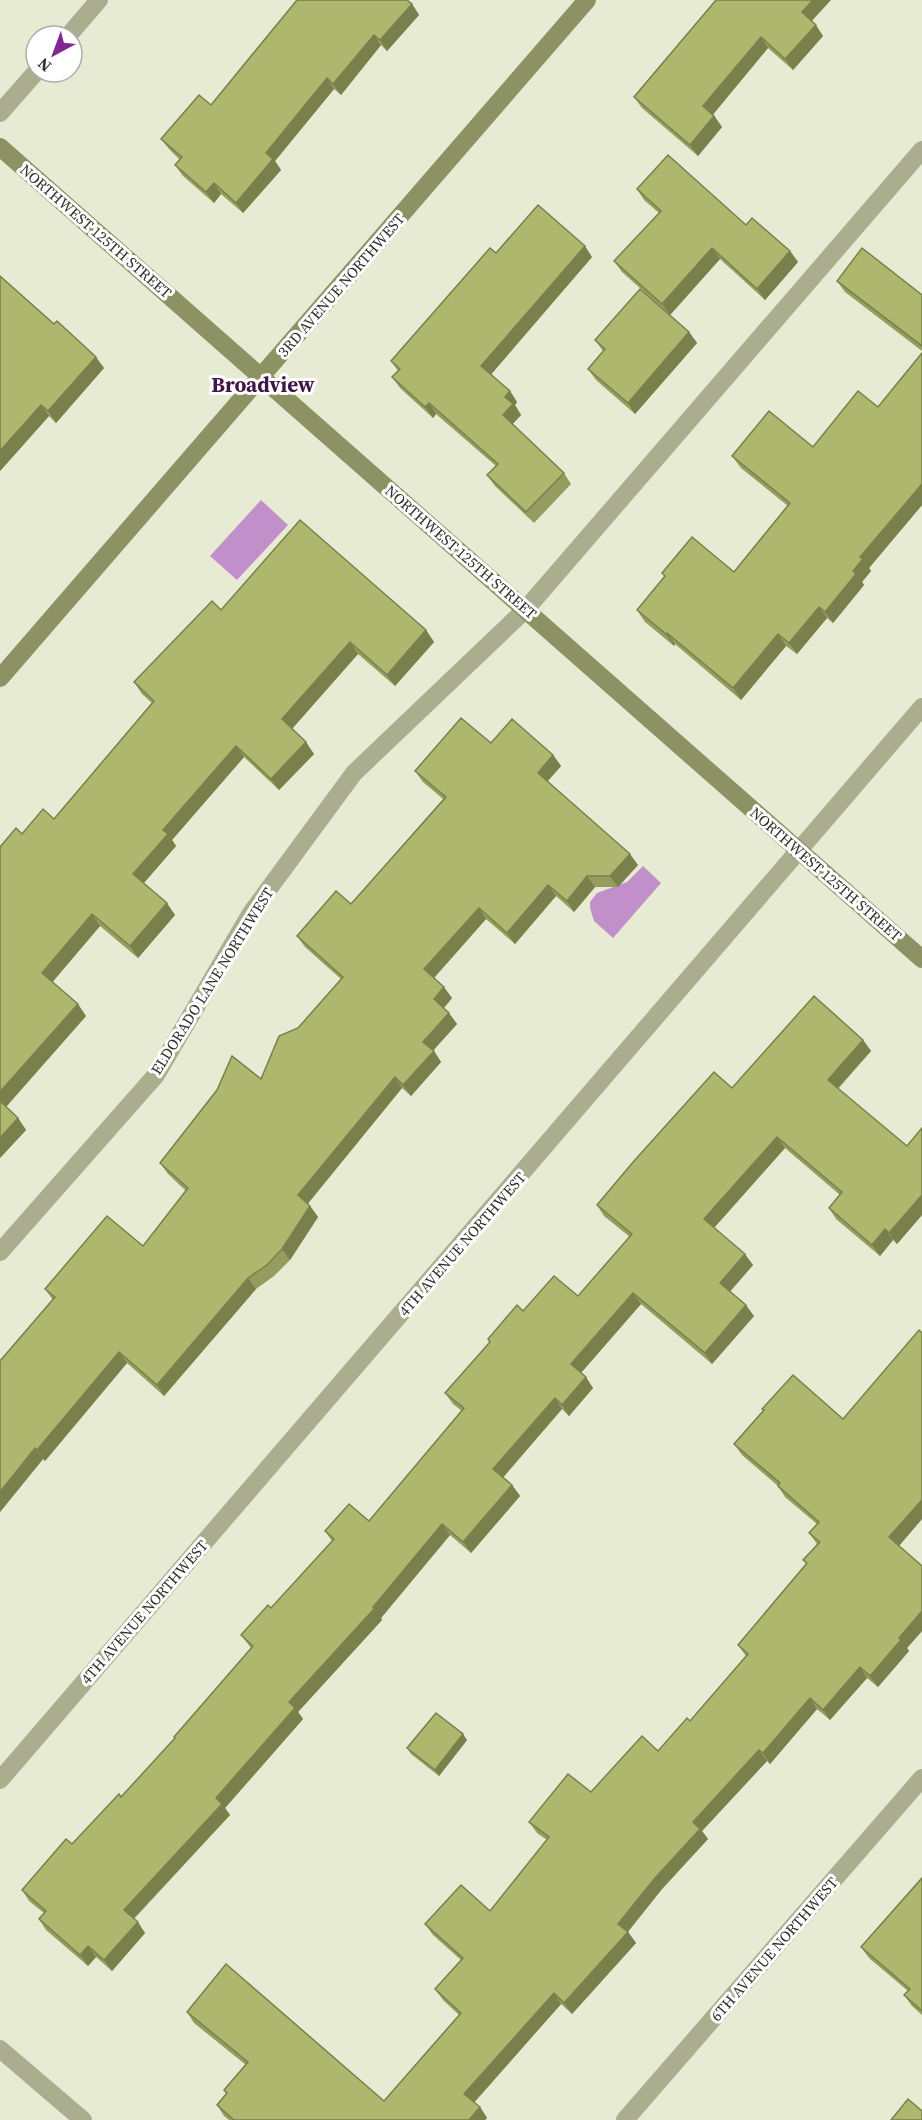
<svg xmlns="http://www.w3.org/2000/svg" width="922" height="2120" viewBox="0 0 922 2120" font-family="'Source Serif 4',serif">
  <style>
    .water { fill: #c190ca }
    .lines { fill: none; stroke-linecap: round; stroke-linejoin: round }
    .lane { stroke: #aaae8f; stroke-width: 18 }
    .street { stroke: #aaae8f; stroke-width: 18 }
    .secondary { stroke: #8c9263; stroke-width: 18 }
    .wall { fill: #959d5e }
    .shaded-wall { fill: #79804c }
    .building { fill: #adb76d; stroke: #79804c; stroke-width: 1.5 }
    .labels { text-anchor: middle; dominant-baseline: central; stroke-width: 6; stroke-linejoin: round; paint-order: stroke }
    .street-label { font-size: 15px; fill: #303128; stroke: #fff }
    .district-label { font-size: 21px; font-weight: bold; fill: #401548; stroke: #fff }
  </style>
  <rect width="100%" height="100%" fill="#e7ebd3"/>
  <!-- water -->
  <g class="water">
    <polygon points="261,500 288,525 237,580 210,556"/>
    <polygon points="643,866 661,883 613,938 594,921 590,908 590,902 597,893 627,882"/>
  </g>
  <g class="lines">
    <!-- lane -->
    <g class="lane">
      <polyline points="68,36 99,0"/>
      <polyline points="0,113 36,72"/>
      <polyline points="0,1252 156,1075 251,913 354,773 526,609 922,150"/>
    </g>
    <!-- street -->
    <g class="street">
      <polyline points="0,1780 922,707"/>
      <polyline points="0,2049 83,2120"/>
      <polyline points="625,2120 922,1778"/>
    </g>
    <!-- secondary -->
    <g class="secondary">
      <polyline points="0,147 922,959"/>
      <polyline points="0,678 587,0"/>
    </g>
  </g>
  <!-- wall -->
  <g class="wall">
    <polygon points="716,0 811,21 823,36 793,70 768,48 713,114 722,127 698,156 642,108 634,97"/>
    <polygon points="412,4 419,15 387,51 381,45 341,95 334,89 275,161 281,170 243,213 221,194 214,203 183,176 175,165 180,160 169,149 161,139"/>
    <polygon points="637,189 746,225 790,251 798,262 765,300 720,259 670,315 622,272 614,261 659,213 644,200"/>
    <polygon points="496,253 592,257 491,374 510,391 517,402 515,405 521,415 512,424 564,473 571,484 534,523 495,486 487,475 496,466 436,414 433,418 400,388 392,377 398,371 391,361"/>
    <polygon points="0,276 104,368 56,423 49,416 0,471"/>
    <polygon points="837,281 922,295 922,351 845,292"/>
    <polygon points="689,332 697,343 635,414 596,380 588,369 603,351 595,340"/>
    <polygon points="922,353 922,505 869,568 871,571 862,582 864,585 833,623 827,618 797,654 786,646 741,700 675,644 674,646 645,622 637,610 665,577 662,573 734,572 788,506 741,468 732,456 813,447 878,407"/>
    <polygon points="221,610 426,630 434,642 395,686 358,654 292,729 314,754 279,790 244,757 172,840 176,846 144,883 175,915 138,958 100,926 52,982 86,1016 6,1107 18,1118 26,1130 0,1158 0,847 22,834 54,819 152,703 142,694 134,682"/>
    <polygon points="491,743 553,755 561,766 547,782 638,865 618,887 595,887 574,912 556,896 515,944 486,919 434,978 452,998 444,1008 457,1024 433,1050 441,1062 411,1096 402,1088 308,1203 318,1217 290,1260 274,1276 256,1289 164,1396 127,1363 45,1461 43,1459 0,1512 0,1362 53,1300 45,1289 143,1246 186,1191 168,1174 160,1163 261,1079 298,1028 341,979 305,947 297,936 351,904 443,799 423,782 415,771"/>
    <polygon points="863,1040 871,1051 838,1089 907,1146 922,1128 922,1215 897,1244 893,1240 880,1256 836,1219 829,1208 840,1195 785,1148 714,1228 753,1265 730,1291 754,1316 712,1364 641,1304 581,1373 593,1388 569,1416 562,1409 503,1477 512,1485 520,1496 471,1553 450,1535 381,1618 382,1620 298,1712 303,1719 225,1808 230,1815 134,1919 145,1933 112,1971 96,1957 88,1966 46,1930 39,1919 44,1913 29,1901 22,1890 72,1844 121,1797 175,1738 251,1648 241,1635 271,1608 332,1541 325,1531 369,1521 462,1411 453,1404 445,1393 490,1342 488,1339 523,1311 578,1296 630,1237 604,1216 597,1205 732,1088"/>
    <polygon points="922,1333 922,1519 899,1546 922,1566 922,1631 907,1648 909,1651 878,1687 867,1678 830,1720 817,1709 770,1764 767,1761 702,1831 708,1839 662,1889 628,1932 636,1943 572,2014 561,2004 474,2102 480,2107 487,2118 485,2120 229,2120 224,2116 217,2105 226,2094 224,2090 246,2065 194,2023 187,2012 384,2101 459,2015 443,2000 435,1989 461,1960 433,1935 425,1924 490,1911 547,1840 537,1833 529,1822 591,1792 658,1751 690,1721 746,1656 738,1645 806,1564 803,1560 817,1544 809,1533 817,1524 785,1497 778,1486 742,1455 734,1444 843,1419"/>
    <polygon points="467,1740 439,1776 411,1754 407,1748"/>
    <polygon points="922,1878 922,2015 912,2006 904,1995 908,1991 869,1958 861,1947"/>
  </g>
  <!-- shaded-wall -->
  <g class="shaded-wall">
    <polygon points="813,0 831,0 810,23 802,12"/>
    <polygon points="412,4 419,15 387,51 380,40"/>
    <polygon points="816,25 823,36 793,70 785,59"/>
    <polygon points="374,35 381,45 341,95 333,84"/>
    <polygon points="761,37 768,48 711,117 703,106"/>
    <polygon points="327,78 334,89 275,161 281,170 243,213 236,203 266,153"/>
    <polygon points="714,116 722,127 698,156 690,145"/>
    <polygon points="214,183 221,194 214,203 206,192"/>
    <polygon points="585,246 592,257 489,377 481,366"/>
    <polygon points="712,248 720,259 670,315 662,304"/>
    <polygon points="790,251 798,262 765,300 757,289"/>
    <polygon points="689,332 697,343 635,414 628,403"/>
    <polygon points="96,357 104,368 56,423 48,411"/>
    <polygon points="510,391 517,402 515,405 521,415 511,426 503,415 505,397"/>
    <polygon points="429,403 436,414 433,418 425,407"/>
    <polygon points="41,405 49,416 0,471 0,451"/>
    <polygon points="922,484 922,505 869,568 871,571 862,582 864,585 833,623 825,612 853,571 860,557"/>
    <polygon points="819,607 827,618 797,654 789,643"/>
    <polygon points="426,630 434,642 395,686 387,675"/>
    <polygon points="667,633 675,644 674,646 666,634"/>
    <polygon points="778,634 786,646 741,700 733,688"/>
    <polygon points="350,642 358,654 290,731 282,719"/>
    <polygon points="306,742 314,754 279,790 271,779"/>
    <polygon points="236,746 244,757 172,840 176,846 141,886 133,874 163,830"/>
    <polygon points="553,755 561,766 545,784 538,773"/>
    <polygon points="630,854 638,865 618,887 610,876"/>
    <polygon points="587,876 595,887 574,912 567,901"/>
    <polygon points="548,885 556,896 515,944 507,933"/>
    <polygon points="167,903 175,915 138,958 130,946"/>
    <polygon points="479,908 486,919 432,980 424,969"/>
    <polygon points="92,914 100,926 50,985 42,973"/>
    <polygon points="444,987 452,998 442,1010 434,999"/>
    <polygon points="78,1004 86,1016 4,1109 0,1104 0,1092"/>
    <polygon points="449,1013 457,1024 431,1053 423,1042"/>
    <polygon points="863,1040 871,1051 835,1091 828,1080"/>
    <polygon points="434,1051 441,1062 411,1096 403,1085"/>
    <polygon points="395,1077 402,1088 306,1206 298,1195"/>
    <polygon points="18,1118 26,1130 0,1158 0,1138"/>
    <polygon points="777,1137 785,1148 712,1230 704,1219"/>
    <polygon points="922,1195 922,1215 897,1244 889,1233"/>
    <polygon points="310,1206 318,1217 290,1260 282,1249"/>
    <polygon points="885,1229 893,1240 880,1256 872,1245"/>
    <polygon points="745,1254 753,1265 728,1294 720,1283"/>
    <polygon points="248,1278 256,1289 164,1396 157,1385"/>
    <polygon points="633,1293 641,1304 579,1375 571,1364"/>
    <polygon points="746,1305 754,1316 712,1364 705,1353"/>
    <polygon points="119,1352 127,1363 45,1461 37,1450"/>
    <polygon points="586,1377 593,1388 569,1416 562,1405"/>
    <polygon points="555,1398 562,1409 501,1480 493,1469"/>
    <polygon points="35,1448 43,1459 0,1512 0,1492"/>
    <polygon points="512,1485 520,1496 471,1553 463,1542"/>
    <polygon points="922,1500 922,1519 897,1548 889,1537"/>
    <polygon points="442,1524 450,1535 381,1618 382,1620 298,1712 303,1719 225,1808 230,1815 131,1921 124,1910 216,1798 289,1702 373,1607"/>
    <polygon points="922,1611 922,1631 907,1648 909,1651 878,1687 870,1676 899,1638"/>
    <polygon points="860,1667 867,1678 830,1720 823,1710"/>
    <polygon points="810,1698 817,1709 770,1764 763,1753"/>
    <polygon points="463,1734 467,1740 439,1776 435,1770"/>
    <polygon points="759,1750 767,1761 702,1831 708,1839 662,1889 625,1935 618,1924 693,1822"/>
    <polygon points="138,1922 145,1933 112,1971 104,1960"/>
    <polygon points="628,1932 636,1943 572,2014 564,2003"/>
    <polygon points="88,1946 96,1957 88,1966 80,1955"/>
    <polygon points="554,1993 561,2004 472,2105 464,2094"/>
    <polygon points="480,2107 487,2118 485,2120 469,2120"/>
  </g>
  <!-- building -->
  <g class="building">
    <polygon points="297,0 407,0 412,4 380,40 374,35 333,84 327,78 266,153 273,159 236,203 214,183 206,192 175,165 182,157 161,139 199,95 211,105"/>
    <polygon points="716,0 813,0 802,12 816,25 785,59 761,37 703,106 714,116 690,145 634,97"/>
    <polygon points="668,155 746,225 752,218 790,251 757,289 712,248 662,304 614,261 661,211 637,189"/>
    <polygon points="538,205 585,246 481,366 510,391 505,397 513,404 503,415 564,473 526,512 487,475 498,464 429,403 425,407 392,377 400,369 391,361 490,248 496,253"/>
    <polygon points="862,248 922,295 922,346 837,281"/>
    <polygon points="0,276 54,324 57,321 96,357 48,411 41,405 0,451"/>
    <polygon points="640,289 689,332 628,403 588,369 605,349 595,340"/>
    <polygon points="922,353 922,484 860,557 863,559 853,571 856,574 825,612 819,607 789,643 778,634 733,688 667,633 666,634 637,610 665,576 662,573 692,537 734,572 790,503 732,456 769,411 813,447 858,391 878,407"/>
    <polygon points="300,520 426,630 387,675 350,642 282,719 306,742 271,779 236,746 163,830 168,834 133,874 167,903 130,946 92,914 42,973 78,1004 0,1092 0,847 16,828 22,834 43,809 54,819 154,701 134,682 212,601 221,610"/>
    <polygon points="461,718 491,743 512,719 553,755 538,773 630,854 610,876 587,876 567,901 548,885 507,933 479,908 424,969 444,987 434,999 449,1013 423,1042 434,1051 403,1085 395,1077 298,1195 310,1206 282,1249 267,1265 248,1278 157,1385 119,1352 37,1450 35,1448 0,1492 0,1361 55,1297 45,1289 107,1216 143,1246 188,1188 160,1163 217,1090 232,1056 261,1079 279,1036 298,1028 343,977 297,936 336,891 351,904 446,797 415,771"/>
    <polygon points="814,996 863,1040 828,1080 907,1146 922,1128 922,1195 889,1233 885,1229 872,1245 829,1208 842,1192 777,1137 704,1219 745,1254 720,1283 746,1305 705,1353 633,1293 571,1364 586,1377 562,1405 555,1398 493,1469 512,1485 463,1542 442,1524 373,1607 374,1609 289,1702 295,1708 216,1798 222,1804 124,1910 138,1922 104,1960 88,1946 80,1955 39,1919 46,1911 22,1890 66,1839 72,1844 119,1794 121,1797 175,1738 174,1737 253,1646 241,1635 268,1605 271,1608 334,1539 325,1531 349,1504 369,1521 464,1408 445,1393 490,1342 488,1339 517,1305 523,1311 554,1276 578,1296 632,1234 597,1205 634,1161 714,1072 732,1088"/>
    <polygon points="0,1101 18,1118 0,1138"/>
    <polygon points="919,1330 922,1333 922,1500 889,1537 922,1566 922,1611 899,1638 901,1640 870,1676 860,1667 823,1710 810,1698 763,1753 759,1750 693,1822 700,1829 655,1878 618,1924 628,1932 564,2003 554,1993 464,2094 480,2107 469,2120 234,2120 217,2105 227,2093 224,2090 248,2062 187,2012 226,1964 384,2101 461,2013 435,1989 463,1958 425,1924 461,1885 490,1911 549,1837 529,1822 568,1774 591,1792 642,1736 658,1751 687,1718 690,1721 748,1654 738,1645 807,1563 803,1560 820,1542 809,1533 819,1522 778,1486 780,1483 734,1444 764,1410 762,1409 793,1375 843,1419"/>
    <polygon points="436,1713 463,1734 435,1770 407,1748"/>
    <polygon points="922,1878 922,2011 904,1995 910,1989 861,1947"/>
    <polygon points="908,2099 922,2111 922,2120 891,2120"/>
  </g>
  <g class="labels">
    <!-- street labels -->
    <g class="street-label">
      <text transform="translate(96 231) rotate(41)">NORTHWEST 125TH STREET</text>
      <text transform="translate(341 285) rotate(-49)">3RD AVENUE NORTHWEST</text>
      <text transform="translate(461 552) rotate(41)">NORTHWEST 125TH STREET</text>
      <text transform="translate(826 874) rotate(41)">NORTHWEST 125TH STREET</text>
      <text transform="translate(212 981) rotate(-58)">ELDORADO LANE NORTHWEST</text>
      <text transform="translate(462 1244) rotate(-49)">4TH AVENUE NORTHWEST</text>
      <text transform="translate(144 1612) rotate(-49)">4TH AVENUE NORTHWEST</text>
      <text transform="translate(774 1949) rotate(-49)">6TH AVENUE NORTHWEST</text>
    </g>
    <!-- district labels -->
    <g class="district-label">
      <text x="263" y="384">Broadview</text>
    </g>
  </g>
  <!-- north arrow -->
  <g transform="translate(54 54) rotate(221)"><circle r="28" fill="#ffffff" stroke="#acada9" stroke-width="1.5"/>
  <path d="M0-4.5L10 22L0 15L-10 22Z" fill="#822692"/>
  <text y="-9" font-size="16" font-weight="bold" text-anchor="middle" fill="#303128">N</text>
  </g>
</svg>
